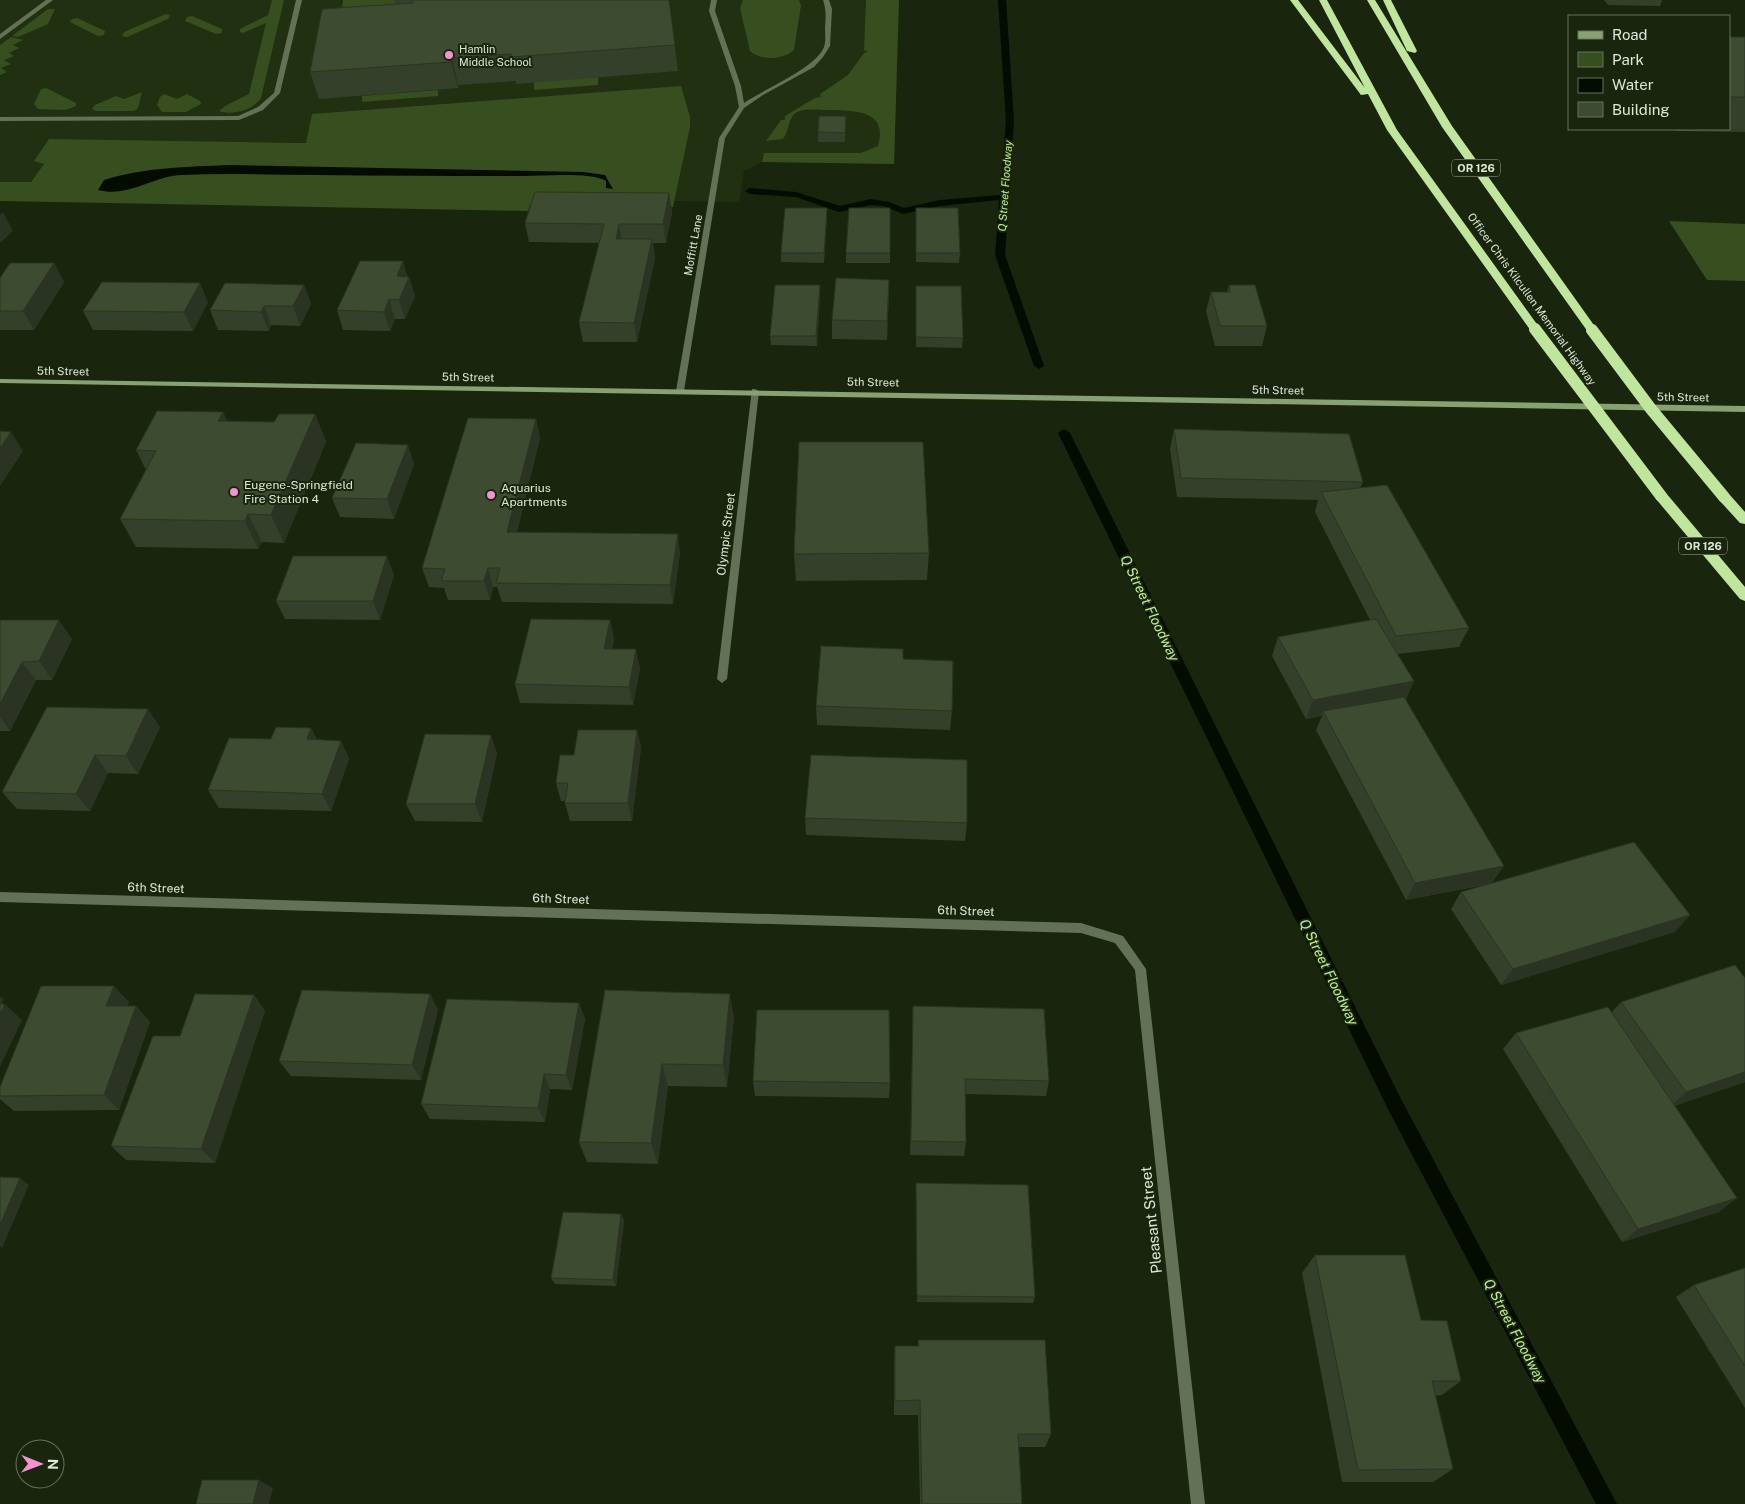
<svg xmlns="http://www.w3.org/2000/svg" width="1745" height="1504" viewBox="0 0 1745 1504" font-family="'Public Sans',sans-serif">
  <style>
    .built { fill: #203010 }
    .green { fill: #374f1e }
    .water { fill: #040c00 }
    .lines { fill: none; stroke-linecap: round; stroke-linejoin: round }
    .stream { fill: #040c00; fill-rule: evenodd }
    .lane { fill: #637256; fill-rule: evenodd }
    .street { fill: #637256; fill-rule: evenodd }
    .secondary { fill: #88a173; fill-rule: evenodd }
    .highway { fill: #c0e69e; fill-rule: evenodd }
    .highway-bridge { stroke: #c0e69e; stroke-width: 12 }
    .wall { fill: #34402a }
    .shaded-wall { fill: #2b3422 }
    .building { fill: #3d4b31; stroke: #2b3422 }
    .poi-dot { fill: #f491d3; stroke: #19250c; stroke-width: 2 }
    .labels { text-anchor: middle; dominant-baseline: central; stroke-width: 4; stroke-linejoin: round; paint-order: stroke }
    .far-poi-label { font-size: 11px; fill: #dfe8d8; stroke: #19250c; text-anchor: start }
    .shield { fill: #19250c; stroke: #a4ae9b; stroke-width: 1 }
    .shield-label { font-size: 11px; font-weight: bold; fill: #dfe8d8 }
    .far-water-label { font-size: 11px; font-style: italic; fill: #bef090; stroke: #19250c }
    .far-street-label { font-size: 11px; fill: #dfe8d8; stroke: #19250c }
    .poi-label { font-size: 12px; fill: #dfe8d8; stroke: #19250c; text-anchor: start }
    .street-label { font-size: 12px; fill: #dfe8d8; stroke: #19250c }
    .water-label { font-size: 14px; font-style: italic; fill: #bef090; stroke: #19250c }
    .near-street-label { font-size: 15px; fill: #dfe8d8; stroke: #19250c }
  </style>
  <rect width="100%" height="100%" fill="#19250c"/>
  <!-- built -->
  <polygon class="built" points="0,0 899,0 894,164 762,162 744,171 739,202 674,201 683,159 661,145 63,141 18,201 0,201"/>
  <!-- green -->
  <g class="green">
    <path d="M 272,0 L 284,0 L 261,98 C 253,110 233,116 219,111 L 225,106 L 249,94 L 266,23 L 243,33 L 240,32 L 240,29 L 268,15 Z"/>
    <polygon points="343,0 397,0 396,7 342,10"/>
    <path d="M 743,0 L 799,0 L 801,5 L 794,50 C 783,60 761,61 750,51 L 740,8 Z"/>
    <path d="M 866,0 L 899,0 L 894,164 L 762,162 L 764,153 L 861,153 L 878,146 C 889,109 853,111 828,110 C 819,110 805,108 797,112 C 787,118 790,131 783,139 L 766,141 L 781,120 L 785,120 L 785,116 L 815,98 L 821,97 L 820,94 L 848,75 L 864,53 L 868,52 L 864,50 Z"/>
    <polygon points="48,9 55,9 48,24 18,37 12,36"/>
    <polygon points="166,14 170,15 168,19 127,37 122,36 124,32"/>
    <polygon points="192,16 222,29 222,33 216,34 185,21 187,17"/>
    <polygon points="77,18 105,31 104,35 98,36 70,22 72,19"/>
    <polygon points="11,37 23,40 13,45 19,48 9,53 14,56 4,60 11,64 1,68 7,72 0,75 0,45"/>
    <polygon points="598,77 598,85 534,90 534,82"/>
    <polygon points="681,86 690,117 690,127 673,207 530,205 528,211 0,201 0,182 31,182 44,164 34,161 49,139 306,143 312,114"/>
    <polygon points="46,88 76,103 76,106 66,110 38,109 34,104 41,89"/>
    <polygon points="438,90 438,96 362,102 362,96"/>
    <polygon points="142,92 138,108 134,111 96,111 92,109 95,105 116,96 124,99"/>
    <polygon points="164,94 177,99 187,94 200,101 201,104 186,112 162,112 157,105 160,97"/>
    <polygon points="1669,221 1745,224 1745,281 1707,280"/>
  </g>
  <!-- water -->
  <path class="water" d="M 230,165 L 584,172 L 605,175 L 613,189 L 606,188 L 606,181 C 592,172 545,176 527,176 C 456,176 386,176 315,175 C 271,175 226,173 182,175 C 152,176 129,198 98,190 L 104,180 C 145,167 187,167 230,165 Z"/>
  <g class="lines">
    <!-- stream -->
    <g class="stream">
      <polygon points="998,0 1006,0 1014,121 1005,255 1044,366 1039,369 1034,366 995,255 999,200 940,206 903,214 884,206 871,205 839,212 796,197 750,194 745,191 750,188 796,192 840,206 871,199 889,202 904,208 940,200 1000,195 1006,121"/>
      <polygon points="1064,429 1070,433 1401,1099 1617,1504 1596,1504 1389,1111 1058,433"/>
    </g>
    <!-- lane -->
    <g class="lane">
      <polygon points="46,0 53,0 0,39 0,34"/>
      <polygon points="296,0 302,0 280,93 263,110 239,120 0,121 0,117 238,116 258,107 274,93"/>
    </g>
    <!-- street -->
    <g class="street">
      <path d="M 711,0 L 717,0 L 715,11 L 741,86 L 744,103 C 764,89 816,68 824,47 C 826,41 825,33 825,27 C 826,17 826,9 823,0 L 829,0 L 832,9 L 830,46 L 823,57 L 814,67 L 763,95 L 744,108 L 725,138 L 684,391 L 680,393 L 676,391 L 719,138 L 739,107 L 735,86 L 709,11 Z"/>
      <polygon points="752,389 755,389 759,391 727,679 722,683 717,679"/>
      <polygon points="0,892 1081,923 1123,936 1146,969 1205,1504 1191,1504 1135,970 1115,943 1081,933 0,902"/>
    </g>
    <!-- secondary -->
    <polygon class="secondary" points="0,379 1745,406 1745,412 0,383"/>
    <!-- highway -->
    <g class="highway">
      <polygon points="1290,0 1298,0 1365,88 1319,0 1327,0 1397,130 1539,327 1539,331 1531,331 1387,130 1368,94 1361,95"/>
      <polygon points="1367,0 1375,0 1452,126 1596,328 1596,332 1588,332 1442,127"/>
      <polygon points="1383,0 1391,0 1417,51 1415,53 1407,51"/>
      <polygon points="1661,492 1666,493 1745,587 1745,601 1740,599 1656,499 1655,496"/>
      <polygon points="1724,493 1729,494 1745,512 1745,524 1740,523 1719,500 1718,497"/>
    </g>
    <!-- highway-bridge -->
    <g class="highway-bridge">
      <polyline points="1535,329 1661,496"/>
      <polyline points="1592,330 1651,409 1724,497"/>
    </g>
  </g>
  <!-- wall -->
  <g class="wall">
    <polygon points="394,0 669,0 678,71 516,84 516,81 458,85 458,88 319,99 310,72 395,4"/>
    <polygon points="1604,0 1662,0 1660,6 1608,5"/>
    <polygon points="1729,37 1745,37 1745,132 1675,131 1674,129 1729,129"/>
    <polygon points="846,116 845,142 818,142 818,132"/>
    <polygon points="669,193 672,212 666,243 653,243 655,258 637,342 583,342 579,322 599,243 529,242 525,223"/>
    <polygon points="890,208 890,263 846,263 846,253"/>
    <polygon points="916,208 960,253 959,263 916,262"/>
    <polygon points="827,218 824,263 781,262 781,253"/>
    <polygon points="54,263 64,282 34,330 0,330 0,278"/>
    <polygon points="408,277 409,277 415,296 405,319 395,319 390,331 343,330 337,310"/>
    <polygon points="889,280 887,340 832,339 832,320"/>
    <polygon points="304,285 311,304 300,326 271,325 269,331 218,330 210,310"/>
    <polygon points="820,285 820,295 817,346 771,345 770,336"/>
    <polygon points="1229,285 1267,326 1262,346 1215,346 1206,311 1211,292 1227,292"/>
    <polygon points="916,296 963,338 962,348 916,347"/>
    <polygon points="208,302 193,331 93,330 83,311"/>
    <polygon points="223,412 227,421 274,422 315,414 326,442 284,543 262,542 258,549 136,547 120,519 146,470 136,450"/>
    <polygon points="536,419 540,438 517,532 680,553 673,604 502,602 497,587 493,587 490,600 448,600 444,588 429,587 422,568"/>
    <polygon points="1174,429 1363,482 1360,488 1469,628 1459,647 1397,654 1414,681 1406,699 1492,883 1675,932 1501,985 1451,909 1461,892 1490,884 1406,900 1316,730 1322,716 1306,719 1272,656 1278,637 1370,620 1315,512 1318,500 1177,497 1170,449"/>
    <polygon points="414,464 394,519 340,517 332,498"/>
    <polygon points="929,553 927,580 796,581 794,554"/>
    <polygon points="394,575 380,620 285,619 276,601"/>
    <polygon points="0,620 72,639 52,680 36,680 10,731 0,731"/>
    <polygon points="610,620 614,639 612,649 640,668 633,705 520,703 515,684"/>
    <polygon points="816,706 952,711 950,730 817,725"/>
    <polygon points="160,727 138,774 108,773 90,811 17,809 2,792"/>
    <polygon points="637,730 641,748 632,821 570,821 565,803 565,801 561,801 556,783 574,755"/>
    <polygon points="317,740 341,741 349,759 331,811 219,808 208,790"/>
    <polygon points="497,753 482,822 415,821 406,804"/>
    <polygon points="805,818 967,823 965,841 806,835"/>
    <polygon points="605,990 734,1017 727,1087 668,1086 658,1164 587,1162 579,1142"/>
    <polygon points="430,994 438,1010 421,1080 291,1076 279,1061"/>
    <polygon points="254,995 265,1011 215,1163 126,1160 111,1146 180,1036"/>
    <polygon points="129,1002 127,1006 136,1006 150,1022 119,1110 14,1111 0,1099 0,1087"/>
    <polygon points="1621,1002 1745,1082 1674,1106 1719,1212 1622,1242 1503,1049 1516,1033 1611,1013"/>
    <polygon points="579,1003 585,1019 572,1090 550,1089 545,1122 430,1119 421,1104"/>
    <polygon points="913,1006 1049,1081 1046,1096 965,1094 966,1142 964,1156 910,1155"/>
    <polygon points="753,1081 890,1083 889,1098 755,1096"/>
    <polygon points="916,1183 1035,1297 1033,1303 917,1302"/>
    <polygon points="621,1214 624,1221 616,1286 555,1284 551,1278"/>
    <polygon points="1315,1255 1421,1320 1461,1381 1442,1395 1435,1396 1453,1469 1433,1482 1342,1482 1302,1273"/>
    <polygon points="1745,1268 1745,1408 1676,1297 1694,1285"/>
    <polygon points="918,1340 1051,1434 1045,1447 1019,1447 1022,1504 920,1504 918,1415 894,1415 894,1362 895,1346 918,1346"/>
  </g>
  <!-- shaded-wall -->
  <g class="shaded-wall">
    <polygon points="452,58 458,85 458,88 451,62"/>
    <polygon points="669,193 672,212 666,243 663,224"/>
    <polygon points="827,208 827,218 824,263 824,253"/>
    <polygon points="3,212 13,231 0,243 0,215"/>
    <polygon points="619,224 622,243 616,239"/>
    <polygon points="652,239 655,258 637,342 634,323"/>
    <polygon points="403,261 408,278 409,277 415,296 405,319 399,300 397,276"/>
    <polygon points="54,263 64,282 34,330 23,311"/>
    <polygon points="889,280 889,299 887,340 887,321"/>
    <polygon points="200,283 208,302 193,331 184,312"/>
    <polygon points="304,285 311,304 300,326 293,306"/>
    <polygon points="820,285 820,295 817,346 816,336"/>
    <polygon points="389,299 395,319 390,331 384,312"/>
    <polygon points="264,306 271,325 269,331 261,312"/>
    <polygon points="223,412 236,441 218,421"/>
    <polygon points="315,414 326,442 284,543 271,515"/>
    <polygon points="536,419 540,438 512,551 507,532"/>
    <polygon points="11,432 23,451 0,486 0,448"/>
    <polygon points="408,445 414,464 394,519 387,499"/>
    <polygon points="248,514 262,542 258,549 245,521"/>
    <polygon points="678,534 680,553 673,604 670,585"/>
    <polygon points="387,556 394,575 380,620 373,601"/>
    <polygon points="488,568 493,587 490,600 484,581"/>
    <polygon points="59,620 72,639 52,680 39,661"/>
    <polygon points="610,620 614,639 608,668 604,649"/>
    <polygon points="636,649 640,668 633,705 629,687"/>
    <polygon points="22,662 36,680 10,731 0,717 0,704"/>
    <polygon points="1414,681 1405,700 1323,711 1322,716 1306,719 1313,700"/>
    <polygon points="148,709 160,727 138,774 126,756"/>
    <polygon points="311,728 321,746 307,739"/>
    <polygon points="637,730 641,748 632,821 628,803"/>
    <polygon points="491,735 497,753 482,822 475,804"/>
    <polygon points="341,741 349,759 331,811 322,794"/>
    <polygon points="95,755 108,773 90,811 76,794"/>
    <polygon points="1504,866 1492,883 1406,900 1415,883"/>
    <polygon points="1690,915 1675,932 1501,985 1513,969"/>
    <polygon points="114,986 129,1002 121,1022 106,1006"/>
    <polygon points="430,994 438,1010 421,1080 412,1065"/>
    <polygon points="730,994 734,1017 727,1087 723,1065"/>
    <polygon points="254,995 265,1011 215,1163 201,1149"/>
    <polygon points="0,996 4,999 0,1007"/>
    <polygon points="579,1003 585,1019 572,1090 566,1075"/>
    <polygon points="5,1004 22,1020 0,1067 0,1014"/>
    <polygon points="136,1006 150,1022 119,1110 104,1095"/>
    <polygon points="662,1064 668,1086 658,1164 651,1143"/>
    <polygon points="1745,1072 1745,1082 1670,1107 1686,1092"/>
    <polygon points="544,1074 550,1089 545,1122 538,1108"/>
    <polygon points="20,1178 29,1185 2,1248 0,1246 0,1225"/>
    <polygon points="1737,1198 1719,1212 1622,1242 1638,1229"/>
    <polygon points="621,1214 624,1221 616,1286 613,1280"/>
    <polygon points="259,1480 273,1488 269,1504 253,1504"/>
  </g>
  <!-- building -->
  <g class="building">
    <polygon points="413,0 669,0 675,45 511,57 511,54 452,58 451,62 310,72 322,9 413,3"/>
    <rect x="1729" y="37" width="16" height="60"/>
    <polygon points="819,116 846,116 845,133 818,132"/>
    <polygon points="535,192 669,193 663,224 619,224 616,239 652,239 634,323 579,322 604,224 525,223"/>
    <polygon points="785,208 827,208 824,253 781,253"/>
    <polygon points="849,208 890,208 890,253 846,253"/>
    <polygon points="916,208 958,208 960,253 916,253"/>
    <polygon points="360,261 403,261 397,276 409,277 399,300 389,299 384,312 337,310"/>
    <polygon points="10,263 54,263 23,311 0,311 0,278"/>
    <polygon points="836,278 889,280 887,321 832,320"/>
    <polygon points="102,282 200,283 184,312 83,311"/>
    <polygon points="225,283 304,285 293,306 264,306 261,312 210,310"/>
    <polygon points="775,285 820,285 816,336 770,336"/>
    <polygon points="1229,285 1255,285 1267,326 1220,326 1211,292 1230,292"/>
    <polygon points="916,286 961,286 963,338 916,337"/>
    <polygon points="157,411 223,412 218,421 274,422 279,414 315,414 271,515 248,514 245,521 120,519 156,451 136,450"/>
    <polygon points="468,418 536,419 507,532 678,534 670,585 496,583 500,568 488,568 484,581 441,581 445,569 422,568"/>
    <polygon points="1174,429 1349,434 1363,482 1181,478"/>
    <polygon points="0,431 11,432 0,448"/>
    <polygon points="799,442 923,442 929,553 794,554"/>
    <polygon points="356,443 408,445 387,499 332,498"/>
    <polygon points="1387,485 1469,628 1396,636 1321,492"/>
    <polygon points="293,556 387,556 373,601 276,601"/>
    <polygon points="531,619 610,620 604,649 636,649 629,687 515,684"/>
    <polygon points="1376,619 1414,681 1313,700 1278,637"/>
    <polygon points="0,620 59,620 39,661 22,662 0,704"/>
    <polygon points="821,646 903,649 903,659 953,661 952,711 816,706"/>
    <polygon points="1404,697 1504,866 1415,883 1323,711"/>
    <polygon points="47,707 148,709 126,756 95,755 76,794 2,792"/>
    <polygon points="276,727 311,728 307,739 341,741 322,794 208,790 229,738 271,739"/>
    <polygon points="578,730 637,730 628,803 565,803 568,783 556,783 560,755 574,755"/>
    <polygon points="425,734 491,735 475,804 406,804"/>
    <polygon points="811,755 967,760 967,823 805,818"/>
    <polygon points="1634,842 1690,915 1513,969 1461,892"/>
    <polygon points="1735,965 1745,978 1745,1072 1686,1092 1621,1002"/>
    <polygon points="41,986 114,986 106,1006 136,1006 104,1095 0,1096 0,1087"/>
    <polygon points="302,990 430,994 412,1065 279,1061"/>
    <polygon points="605,990 730,994 723,1065 662,1064 651,1143 579,1142"/>
    <polygon points="195,994 254,995 201,1149 111,1146 153,1036 180,1036"/>
    <polygon points="447,999 579,1003 566,1075 544,1074 538,1108 421,1104"/>
    <polygon points="0,1004 5,1004 0,1014"/>
    <polygon points="913,1006 1044,1009 1049,1081 965,1079 966,1142 911,1141"/>
    <polygon points="1608,1007 1737,1198 1638,1229 1516,1033"/>
    <polygon points="757,1010 889,1010 890,1083 753,1081"/>
    <polygon points="0,1177 20,1178 0,1225"/>
    <polygon points="916,1183 1028,1185 1035,1297 917,1296"/>
    <polygon points="563,1212 621,1214 613,1280 551,1278"/>
    <polygon points="1315,1255 1405,1255 1421,1320 1447,1321 1461,1381 1432,1381 1453,1469 1358,1470"/>
    <polygon points="1745,1268 1745,1366 1694,1285"/>
    <polygon points="918,1340 1045,1340 1051,1434 1018,1434 1022,1504 922,1504 920,1400 895,1401 895,1346 919,1346"/>
    <polygon points="202,1480 259,1480 253,1504 196,1504"/>
  </g>
  <!-- markers -->
  <g class="poi-dot">
    <circle cx="449" cy="55" r="5"/>
    <circle cx="234" cy="492" r="5"/>
    <circle cx="491" cy="495" r="5"/>
  </g>
  <g class="labels">
    <!-- far-poi labels -->
    <g class="far-poi-label">
      <text x="459" y="49">Hamlin<tspan x="459" dy="13">Middle School</tspan></text>
    </g>
    <!-- shield labels -->
    <g class="shield">
      <rect x="1452" y="159.5" width="48" height="17" rx="4"/>
      <rect x="1679" y="537.5" width="48" height="17" rx="4"/>
    </g>
    <g class="shield-label">
      <text x="1476" y="168">OR 126</text>
      <text x="1703" y="546">OR 126</text>
    </g>
    <!-- far-water labels -->
    <g class="far-water-label">
      <text transform="translate(1005 186) rotate(-86)">Q Street Floodway</text>
    </g>
    <!-- far-street labels -->
    <g class="far-street-label">
      <text transform="translate(693 245) rotate(-80)">Moffitt Lane</text>
      <text transform="translate(1532 299) rotate(54)">Officer Chris Kilcullen Memorial Highway</text>
      <text transform="translate(63 371) rotate(1)">5th Street</text>
      <text transform="translate(468 377) rotate(1)">5th Street</text>
      <text transform="translate(873 382) rotate(1)">5th Street</text>
      <text transform="translate(1278 390) rotate(1)">5th Street</text>
      <text transform="translate(1683 397) rotate(1)">5th Street</text>
    </g>
    <!-- poi labels -->
    <g class="poi-label">
      <text x="244" y="485">Eugene-Springfield<tspan x="244" dy="14">Fire Station 4</tspan></text>
      <text x="501" y="488">Aquarius<tspan x="501" dy="14">Apartments</tspan></text>
    </g>
    <!-- street labels -->
    <g class="street-label">
      <text transform="translate(726 534) rotate(-83)">Olympic Street</text>
      <text transform="translate(156 888) rotate(2)">6th Street</text>
      <text transform="translate(561 899) rotate(2)">6th Street</text>
      <text transform="translate(966 911) rotate(2)">6th Street</text>
    </g>
    <!-- water labels -->
    <g class="water-label">
      <text transform="translate(1150 608) rotate(64)">Q Street Floodway</text>
      <text transform="translate(1329 972) rotate(64)">Q Street Floodway</text>
      <text transform="translate(1515 1331) rotate(62)">Q Street Floodway</text>
    </g>
    <!-- near-street labels -->
    <g class="near-street-label">
      <text transform="translate(1151 1220) rotate(-96)">Pleasant Street</text>
    </g>
  </g>
  <!-- legend -->
  <rect x="1568" y="15" width="162" height="115" fill="#19250c" stroke="#68735e"/>
  <rect x="1578" y="31" width="25" height="8" fill="#88a173" stroke="#68735e"/>
  <text x="1612" y="40" font-size="15" fill="#dfe8d8">Road</text>
  <rect x="1578" y="52" width="25" height="15" fill="#374f1e" stroke="#68735e"/>
  <text x="1612" y="65" font-size="15" fill="#dfe8d8">Park</text>
  <rect x="1578" y="78" width="25" height="15" fill="#040c00" stroke="#68735e"/>
  <text x="1612" y="90" font-size="15" fill="#dfe8d8">Water</text>
  <rect x="1578" y="102" width="25" height="15" fill="#3d4b31" stroke="#68735e"/>
  <text x="1612" y="115" font-size="15" fill="#dfe8d8">Building</text>
  <!-- north arrow -->
  <g transform="translate(40 1464) rotate(91)"><circle r="24" fill="#19250c" stroke="#68735e"/>
  <path d="M0-4L9 19L0 12L-9 19Z" fill="#f491d3"/>
  <text y="-8" font-size="14" font-weight="bold" text-anchor="middle" fill="#dfe8d8">N</text>
  </g>
</svg>
